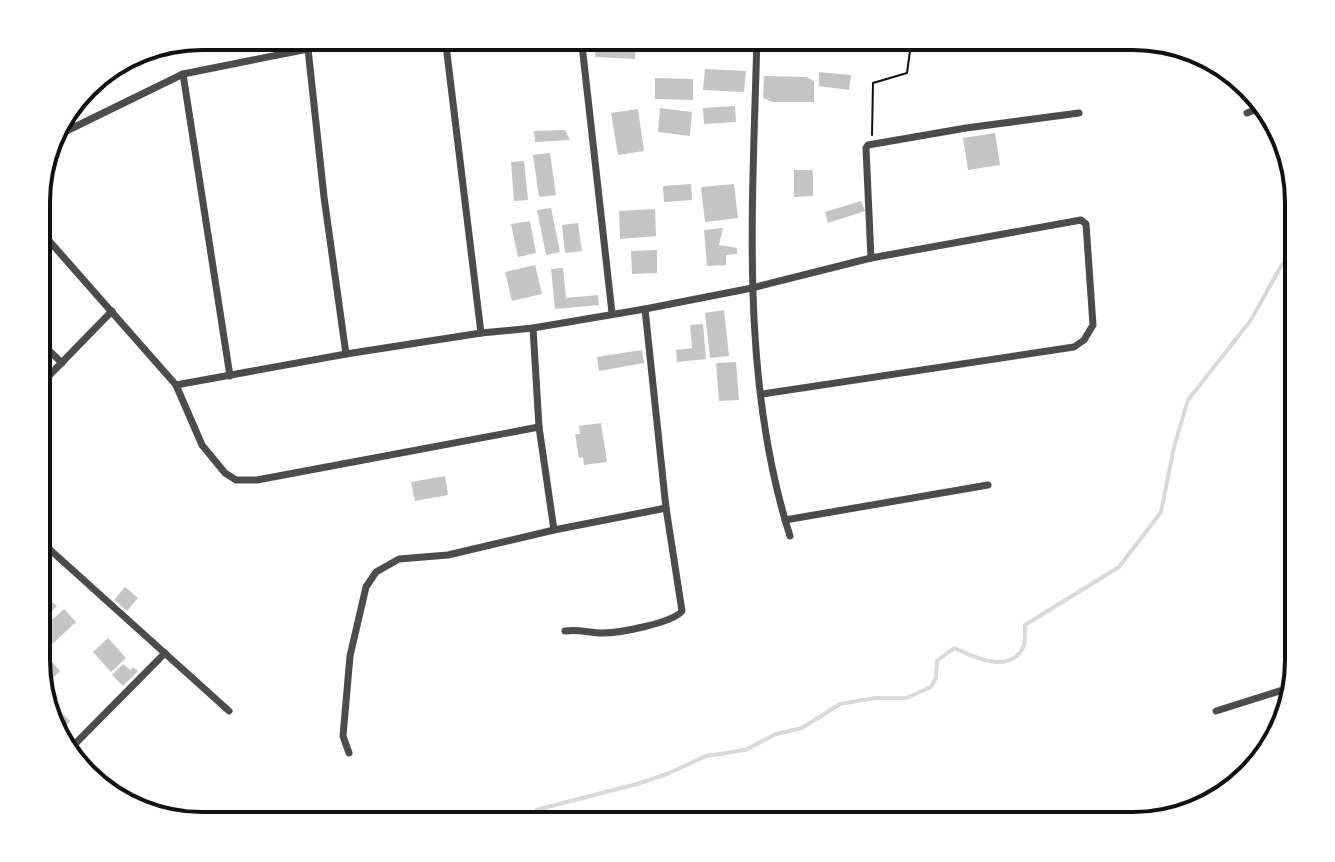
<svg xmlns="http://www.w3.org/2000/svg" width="1335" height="862" viewBox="0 0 1335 862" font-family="'Asap Condensed',sans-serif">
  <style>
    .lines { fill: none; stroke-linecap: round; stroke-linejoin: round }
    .stream { stroke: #d9d9d9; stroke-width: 4 }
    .building { fill: #c4c4c4 }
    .path { stroke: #111; stroke-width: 2 }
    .minor { stroke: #4c4c4c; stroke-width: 7 }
    .rim { fill: none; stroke: #111; stroke-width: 4 }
  </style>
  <rect width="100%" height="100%" fill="#fff"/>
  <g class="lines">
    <!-- stream -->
    <path class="stream" d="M 527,826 L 536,810 L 637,784 L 667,774 L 706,756 L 745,750 L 776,734 L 802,728 L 840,704 L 875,698 L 906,698 L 931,687 L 936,678 L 937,661 L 954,648 C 974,657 1012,676 1024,645 C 1025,639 1025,631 1025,625 L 1119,567 L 1161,512 L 1174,447 L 1188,400 L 1251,320 L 1281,266 L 1299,244"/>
  </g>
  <!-- building -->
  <g class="building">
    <polygon points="596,40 636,42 635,59 595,57"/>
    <polygon points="705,69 746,71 744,92 703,90"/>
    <polygon points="819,72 851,75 849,90 819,86"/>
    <polygon points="764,76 806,77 814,81 814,102 773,102 763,98"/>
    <polygon points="655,78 693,79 693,100 655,99"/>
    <polygon points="735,106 736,122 704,124 703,108"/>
    <polygon points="660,108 692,112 690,136 658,132"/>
    <polygon points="638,109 644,151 618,155 611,113"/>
    <polygon points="565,130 570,140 535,142 534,131"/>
    <polygon points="995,133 1000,165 968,170 963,138"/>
    <polygon points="550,153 556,195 539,197 533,155"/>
    <polygon points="524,161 528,200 514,201 511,162"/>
    <polygon points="794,170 813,170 813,196 794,197"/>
    <polygon points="691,184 692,200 664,202 663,186"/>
    <polygon points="734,184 738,218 705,222 701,187"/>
    <polygon points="861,201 865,211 828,223 825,212"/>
    <polygon points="551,208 560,252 546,255 537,210"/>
    <polygon points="655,209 656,236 620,239 619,211"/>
    <polygon points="530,221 536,253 518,257 511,224"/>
    <polygon points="578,223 582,251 565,253 562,225"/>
    <polygon points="723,228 719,245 737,248 737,254 726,255 726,265 707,266 704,230"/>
    <polygon points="657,250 657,273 632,274 631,251"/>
    <polygon points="535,265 542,294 512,301 505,272"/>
    <polygon points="563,268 566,298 598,295 599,305 555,309 551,269"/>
    <polygon points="724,310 729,356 710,358 705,313"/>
    <polygon points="703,324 706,359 677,362 676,350 692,348 690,325"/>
    <polygon points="642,350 644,363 599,371 597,357"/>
    <polygon points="736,362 739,400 719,401 716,363"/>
    <polygon points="601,423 607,462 584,465 583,457 579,458 575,434 580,434 579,426"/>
    <polygon points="445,476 448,495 415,501 411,482"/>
    <polygon points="125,587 138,598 127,611 114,600"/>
    <polygon points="37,595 46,603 49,599 57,606 37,626"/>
    <polygon points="64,609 76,622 48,648 37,633"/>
    <polygon points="108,638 126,658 111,672 93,652"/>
    <polygon points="49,659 60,671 40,690 37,670"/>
    <polygon points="123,664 130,670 133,667 138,671 123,686 112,675"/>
    <polygon points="45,696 70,721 56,736 43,697"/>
  </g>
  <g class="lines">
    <!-- path -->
    <polyline class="path" points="872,135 873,83 907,73 912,36"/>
    <!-- minor -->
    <g class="minor">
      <polyline points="581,36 612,313"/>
      <path d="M 757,36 C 753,202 739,376 790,536"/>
      <polyline points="445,37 481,333"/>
      <polyline points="308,49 324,197 346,354"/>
      <polyline points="183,74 230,376"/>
      <polyline points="1247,113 1257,109 1267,109"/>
      <polyline points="50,139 183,74 308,49 365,41 461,36"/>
      <polyline points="37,227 176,385 202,445 225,473 236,480 257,480 539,427"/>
      <polyline points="871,258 866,148 868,145 966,128 1079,113"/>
      <polyline points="533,328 539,427 554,530"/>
      <polyline points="37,339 62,363"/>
      <polyline points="176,385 346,354 481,333 533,328 645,309 752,288 871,258 1081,220 1086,224 1093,325 1084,340 1074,347 762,394"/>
      <polyline points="37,388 112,311"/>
      <polyline points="785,520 988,485"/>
      <polyline points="37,538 229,711"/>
      <path d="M 565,631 C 580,629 589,633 603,633 C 619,633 673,623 682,611 L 666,508 L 645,309"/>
      <polyline points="1216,711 1289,688 1294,683"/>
      <polyline points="67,752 165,653"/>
      <polyline points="349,753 343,736 350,656 366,587 376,572 399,559 448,555 554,530 666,508"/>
    </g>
  </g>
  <!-- crop -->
  <path d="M0 0H1335V862H0ZM202 50H1133A152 152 0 0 1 1285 202V660A152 152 0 0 1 1133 812H202A152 152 0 0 1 50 660V202A152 152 0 0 1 202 50Z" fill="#fff" fill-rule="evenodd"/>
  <path class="rim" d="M202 50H1133A152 152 0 0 1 1285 202V660A152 152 0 0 1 1133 812H202A152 152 0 0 1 50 660V202A152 152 0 0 1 202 50Z"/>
</svg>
